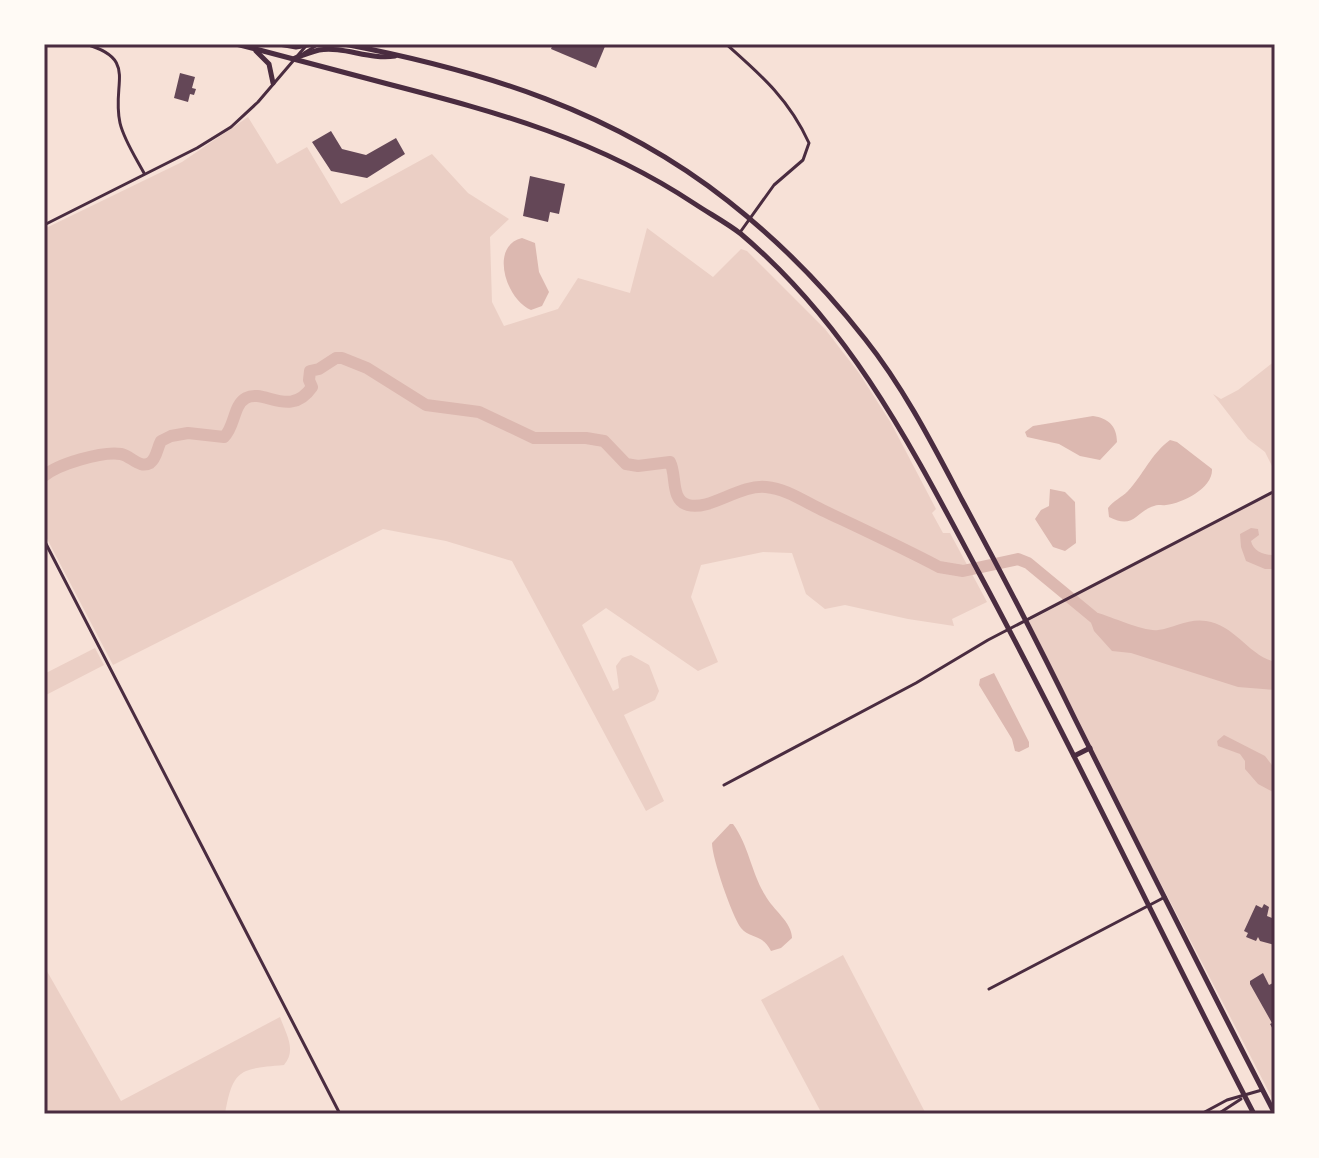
<svg xmlns="http://www.w3.org/2000/svg" width="1319" height="1158" viewBox="0 0 1319 1158" font-family="Lato,sans-serif">
  <style>
    .green { fill: #ebcfc5 }
    .water { fill: #dcb8b0 }
    .lines { fill: none; stroke-linecap: round; stroke-linejoin: round }
    .river { stroke: #dcb8b0; stroke-width: 12 }
    .building { fill: #644757 }
    .minor { stroke: #4a2c40; stroke-width: 3 }
    .primary { stroke: #4a2c40; stroke-width: 5 }
    .neatline { fill: none; stroke: #4a2c40; stroke-width: 3 }
  </style>
  <rect width="100%" height="100%" fill="#f7e1d7"/>
  <!-- green -->
  <g class="green">
    <polygon points="248,117 277,164 307,147 341,204 432,154 468,193 509,219 490,237 492,302 504,326 558,309 578,278 630,293 647,228 713,277 741,249 747,251 825,329 859,373 891,423 936,509 932,513 943,533 950,533 987,602 952,619 954,626 908,619 845,605 825,609 806,594 792,553 763,552 701,565 691,597 718,662 698,671 606,608 582,625 613,691 619,688 616,666 622,658 631,655 649,665 659,691 655,700 624,715 664,801 646,811 512,561 446,541 383,529 113,665 44,533 44,229 182,162"/>
    <polygon points="1275,361 1275,472 1265,452 1248,439 1213,394 1221,399 1238,390"/>
    <path d="M 1275,491 L 1275,1104 C 1193,943 1107,784 1027,622 Z"/>
    <polygon points="95,648 104,665 44,696 44,674"/>
    <polygon points="843,955 926,1114 822,1114 761,1000"/>
    <path d="M 44,966 L 121,1101 L 280,1017 C 286,1034 297,1050 284,1065 C 239,1069 233,1069 225,1114 L 44,1114 Z"/>
  </g>
  <!-- water -->
  <g class="water">
    <path d="M 522,238 L 535,243 L 539,272 L 549,292 L 542,306 L 531,310 C 506,300 489,246 522,238 Z"/>
    <path d="M 1093,416 C 1108,418 1117,426 1117,442 L 1100,460 L 1080,456 L 1059,444 L 1027,437 L 1025,432 L 1033,426 Z"/>
    <path d="M 1170,440 L 1177,442 L 1212,469 C 1213,488 1183,503 1166,505 C 1162,506 1158,504 1154,506 C 1135,512 1134,530 1109,517 L 1108,508 C 1114,500 1121,498 1128,491 C 1143,475 1151,454 1170,440 Z"/>
    <polygon points="1050,489 1065,492 1075,502 1076,543 1065,551 1053,547 1035,519 1041,510 1049,506"/>
    <path d="M 1251,528 L 1258,529 L 1259,535 L 1251,541 C 1253,551 1265,556 1275,555 L 1275,569 L 1265,569 L 1246,561 L 1241,547 L 1240,534 Z"/>
    <path d="M 1098,613 C 1112,617 1145,632 1158,630 C 1174,628 1189,618 1206,621 C 1235,625 1248,655 1275,662 L 1275,690 L 1238,687 L 1131,653 L 1112,651 L 1094,631 L 1089,617 Z"/>
    <polygon points="994,673 1029,742 1029,747 1019,752 1015,751 1012,739 979,685 980,679"/>
    <polygon points="1224,735 1265,756 1275,769 1275,793 1258,784 1245,769 1245,761 1240,754 1218,746 1217,741"/>
    <path d="M 730,824 L 733,824 C 749,846 751,872 765,895 C 773,910 792,922 792,938 L 781,948 L 771,951 C 763,934 750,939 741,928 C 732,916 712,858 712,843 Z"/>
  </g>
  <g class="lines">
    <!-- river -->
    <path class="river" d="M 44,476 C 58,464 102,451 121,454 C 131,456 140,469 150,463 C 157,458 157,448 161,441 L 171,436 L 188,433 L 224,437 C 235,427 233,405 246,398 C 264,388 290,419 312,387 L 309,380 L 310,371 L 319,369 L 336,358 L 342,358 L 367,368 L 426,405 L 479,412 L 534,438 L 586,438 L 604,441 L 626,464 L 638,466 L 670,462 C 677,475 670,500 688,505 C 710,511 740,484 766,487 C 787,489 803,501 822,510 C 862,529 901,547 939,567 L 963,571 L 1018,559 L 1028,563 L 1103,625"/>
  </g>
  <!-- building -->
  <g class="building">
    <polygon points="553,44 606,44 596,68 551,49"/>
    <polygon points="180,73 195,77 192,88 196,89 194,95 190,94 188,102 174,98"/>
    <polygon points="331,131 342,149 366,155 396,138 405,154 367,178 331,171 312,142"/>
    <polygon points="530,176 565,184 559,214 550,212 548,222 523,216"/>
    <polygon points="1264,904 1269,907 1267,916 1275,919 1275,945 1260,941 1258,937 1256,941 1246,937 1248,933 1244,931 1256,905 1262,908"/>
    <polygon points="1263,973 1269,985 1275,982 1275,1033 1270,1024 1272,1023 1250,984 1250,981"/>
  </g>
  <g class="lines">
    <!-- minor -->
    <g class="minor">
      <path d="M 85,44 C 139,59 111,83 120,123 C 124,140 136,158 144,173"/>
      <path d="M 726,44 C 761,75 789,99 809,143 L 803,160 L 774,185 L 741,231"/>
      <polyline points="304,53 319,44"/>
      <polyline points="44,225 197,148 231,127 258,102 305,47"/>
      <polyline points="44,540 340,1114"/>
      <polyline points="724,785 916,683 988,640 1275,491"/>
      <polyline points="989,989 1165,897"/>
      <polyline points="1201,1114 1227,1100 1262,1090"/>
      <polyline points="1218,1114 1241,1099"/>
    </g>
    <!-- primary -->
    <g class="primary">
      <path d="M 236,44 C 287,57 338,71 388,84 C 500,113 597,139 695,204 C 710,214 727,223 741,234 C 852,328 912,448 979,573 C 1075,751 1161,935 1254,1114"/>
      <polyline points="279,44 296,47 313,44"/>
      <path d="M 344,44 C 484,71 614,111 728,201 C 779,241 825,288 865,339 C 904,388 933,445 962,500 C 1001,572 1039,645 1075,719 C 1141,851 1207,983 1275,1114"/>
      <polyline points="256,51 269,64 273,83"/>
      <path d="M 295,58 C 303,55 311,52 319,50 C 344,46 369,60 395,56"/>
      <polyline points="1074,756 1090,748"/>
    </g>
  </g>
  <!-- border -->
  <rect width="1319" height="1158" fill="none" stroke="#fffaf5" stroke-width="92"/>
  <rect x="46" y="46" width="1227" height="1066" class="neatline"/>
</svg>
